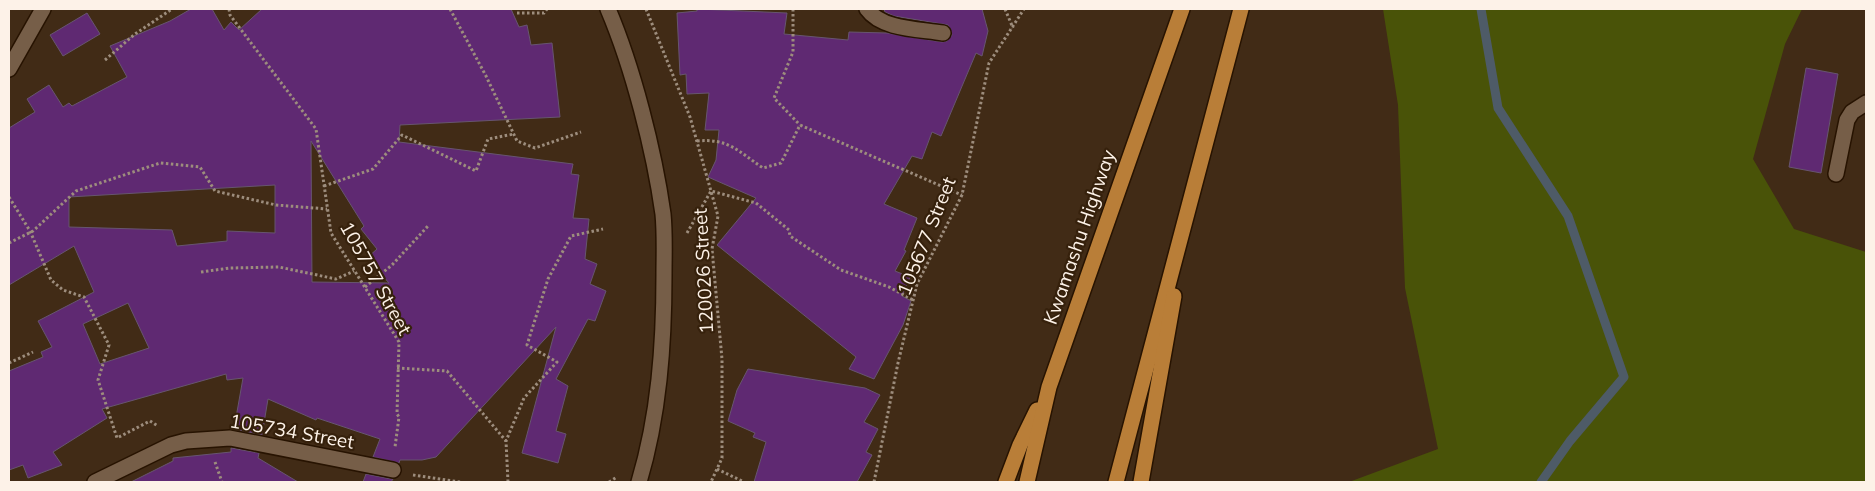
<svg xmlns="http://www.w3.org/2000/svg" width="1875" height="491" viewBox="0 0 1875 491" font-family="Mulish,sans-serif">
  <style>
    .green { fill: #495308 }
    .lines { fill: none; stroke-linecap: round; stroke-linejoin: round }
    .stream { stroke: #4e5b67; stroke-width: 9 }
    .building { fill: #5f2972; stroke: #67556f; fill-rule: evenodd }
    .street-casing { stroke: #271301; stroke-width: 18 }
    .secondary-casing { stroke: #271301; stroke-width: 18 }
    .primary-casing { stroke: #271301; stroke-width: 18 }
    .path { stroke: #9d8d7d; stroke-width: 3; stroke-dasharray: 2.5 2.5; stroke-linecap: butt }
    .street { stroke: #765e48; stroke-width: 15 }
    .secondary { stroke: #765e48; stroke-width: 15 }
    .primary { stroke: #b97e38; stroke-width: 15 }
    .labels { text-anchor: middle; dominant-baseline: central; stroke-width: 4.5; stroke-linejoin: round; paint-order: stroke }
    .street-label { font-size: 19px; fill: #fdf2e8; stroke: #36210c }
  </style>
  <rect width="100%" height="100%" fill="#412b16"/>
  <!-- green -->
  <polygon class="green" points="1383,9 1802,9 1785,44 1753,159 1794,229 1866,252 1866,482 1349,482 1438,449 1405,288 1398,105"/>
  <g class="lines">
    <!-- stream -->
    <polyline class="stream" points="1481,9 1498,108 1568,216 1624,377 1570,441 1541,482"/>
  </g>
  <!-- building -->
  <g class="building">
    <path d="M 191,9 L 212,9 L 224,30 L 231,22 L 239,30 L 262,9 L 511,9 L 519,27 L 527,25 L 531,45 L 552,43 L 560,117 L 400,125 L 399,142 L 573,164 L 571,174 L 579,175 L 573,218 L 589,219 L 585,259 L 597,264 L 590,284 L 606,291 L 595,321 L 588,319 L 556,379 L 568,386 L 556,431 L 566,434 L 558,463 L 522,453 L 556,327 L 436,457 L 422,460 L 400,460 L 399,463 L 373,457 L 380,439 L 317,418 L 316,420 L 268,399 L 262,435 L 234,429 L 243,378 L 227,380 L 226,374 L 102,409 L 107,418 L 53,452 L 62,465 L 28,478 L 23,465 L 9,470 L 9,371 L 43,357 L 41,352 L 52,347 L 38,321 L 94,292 L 74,246 L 9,285 L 9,128 L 35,112 L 27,99 L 49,85 L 63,107 L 69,103 L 72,106 L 127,77 L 110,46 L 170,21 ZM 311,141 L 364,226 L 361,229 L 377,249 L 367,258 L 389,283 L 312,282 ZM 275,185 L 275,233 L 227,231 L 227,241 L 177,246 L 172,230 L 69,227 L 69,197 ZM 128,303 L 149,348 L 100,364 L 83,324 Z"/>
    <polygon points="697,9 787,13 784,34 848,40 849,32 887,33 942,42 947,41 952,35 948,25 894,16 885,12 884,9 982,9 988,31 982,56 976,53 941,136 932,132 922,159 912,156 884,204 917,218 904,250 906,251 895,271 910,277 902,296 911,301 903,325 874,379 849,369 856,357 717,245 756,198 708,177 716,160 719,130 705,130 709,93 687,94 686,74 680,75 677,13 697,11"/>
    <polygon points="87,13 100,34 63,56 50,35"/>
    <polygon points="1806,68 1838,74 1821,173 1789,167"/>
    <polygon points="748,369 865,388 880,395 864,422 878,429 866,452 872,455 857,482 754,482 766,442 753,437 755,433 728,421 737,390"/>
    <polygon points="231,448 259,453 258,458 298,482 131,482 173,461 173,458 231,452"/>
    <polygon points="366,474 391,479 393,479 391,482 363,482"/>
  </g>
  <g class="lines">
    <defs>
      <g id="street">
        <path d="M 867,9 C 882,30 920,29 943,33"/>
        <polyline points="9,69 43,9"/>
        <polyline points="1836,174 1847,120 1852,112 1866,103"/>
        <polyline points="95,482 171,445 186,441 230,438 393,470"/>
      </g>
      <path id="secondary" d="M 608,9 C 633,68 654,150 663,214 C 665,234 664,255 664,275 C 664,345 659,415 639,482"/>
      <g id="primary">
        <polyline points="1006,482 1020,445 1037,410"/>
        <polyline points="1027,482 1049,387 1182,9"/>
        <polyline points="1116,482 1241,9"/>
        <polyline points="1141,482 1174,296"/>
      </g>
    </defs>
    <!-- street casing -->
    <use href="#street" class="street-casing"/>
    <!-- secondary casing -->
    <use href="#secondary" class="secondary-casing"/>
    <!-- primary casing -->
    <use href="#primary" class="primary-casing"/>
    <!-- path -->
    <g class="path">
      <polyline points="229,9 230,15 316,129 331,233 399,342 397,414 399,417 395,447"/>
      <polyline points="450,9 486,76 517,141 535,148 581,132"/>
      <polyline points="646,9 690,117 718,216 712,249 722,359 722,458 711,482"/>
      <polyline points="793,9 793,52 774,98 800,125"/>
      <polyline points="1005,9 1013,28"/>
      <polyline points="517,13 544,13 547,9"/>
      <polyline points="105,60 135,34 172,9"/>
      <path d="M 697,141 C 728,138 738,151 763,168 L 781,163 L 800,125 L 962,195"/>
      <polyline points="324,186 373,169 402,135 476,171 488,139 514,134"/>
      <polyline points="9,197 30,231 51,280 63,290 84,297 109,345 98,380 117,438 150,421 158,426"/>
      <polyline points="687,233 711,191 756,203 789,230 790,236 841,270 889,287 913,300"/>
      <polyline points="9,243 33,231 76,191 160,163 200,167 215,191 276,205 327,209"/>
      <polyline points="201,272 230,268 279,267 336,279 354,271"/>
      <polyline points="365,287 392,265 428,226"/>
      <polyline points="9,363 33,352"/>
      <polyline points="397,368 447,371 506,441"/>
      <polyline points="215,462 222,482"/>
      <polyline points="717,469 744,482"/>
      <polyline points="413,475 460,482"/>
      <polyline points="508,482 506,441 524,398 557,362 527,345 548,279 571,236 603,229"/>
      <polyline points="609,482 617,477"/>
      <polyline points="874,482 898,363 917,284 962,195 989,63 1024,9"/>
    </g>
    <!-- street -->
    <use href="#street" class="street"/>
    <!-- secondary -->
    <use href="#secondary" class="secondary"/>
    <!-- primary -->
    <use href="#primary" class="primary"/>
  </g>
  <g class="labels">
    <!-- street labels -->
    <g class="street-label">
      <text transform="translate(926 236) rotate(-68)">105677 Street</text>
      <text transform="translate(1079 237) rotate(-71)">Kwamashu Highway</text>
      <text transform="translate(703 271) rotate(-93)">120026 Street</text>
      <text transform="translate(376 278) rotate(61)">105757 Street</text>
      <text transform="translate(292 431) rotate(10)">105734 Street</text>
    </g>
  </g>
  <!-- border -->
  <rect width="1875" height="491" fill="none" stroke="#fdf2e8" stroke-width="20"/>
</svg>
